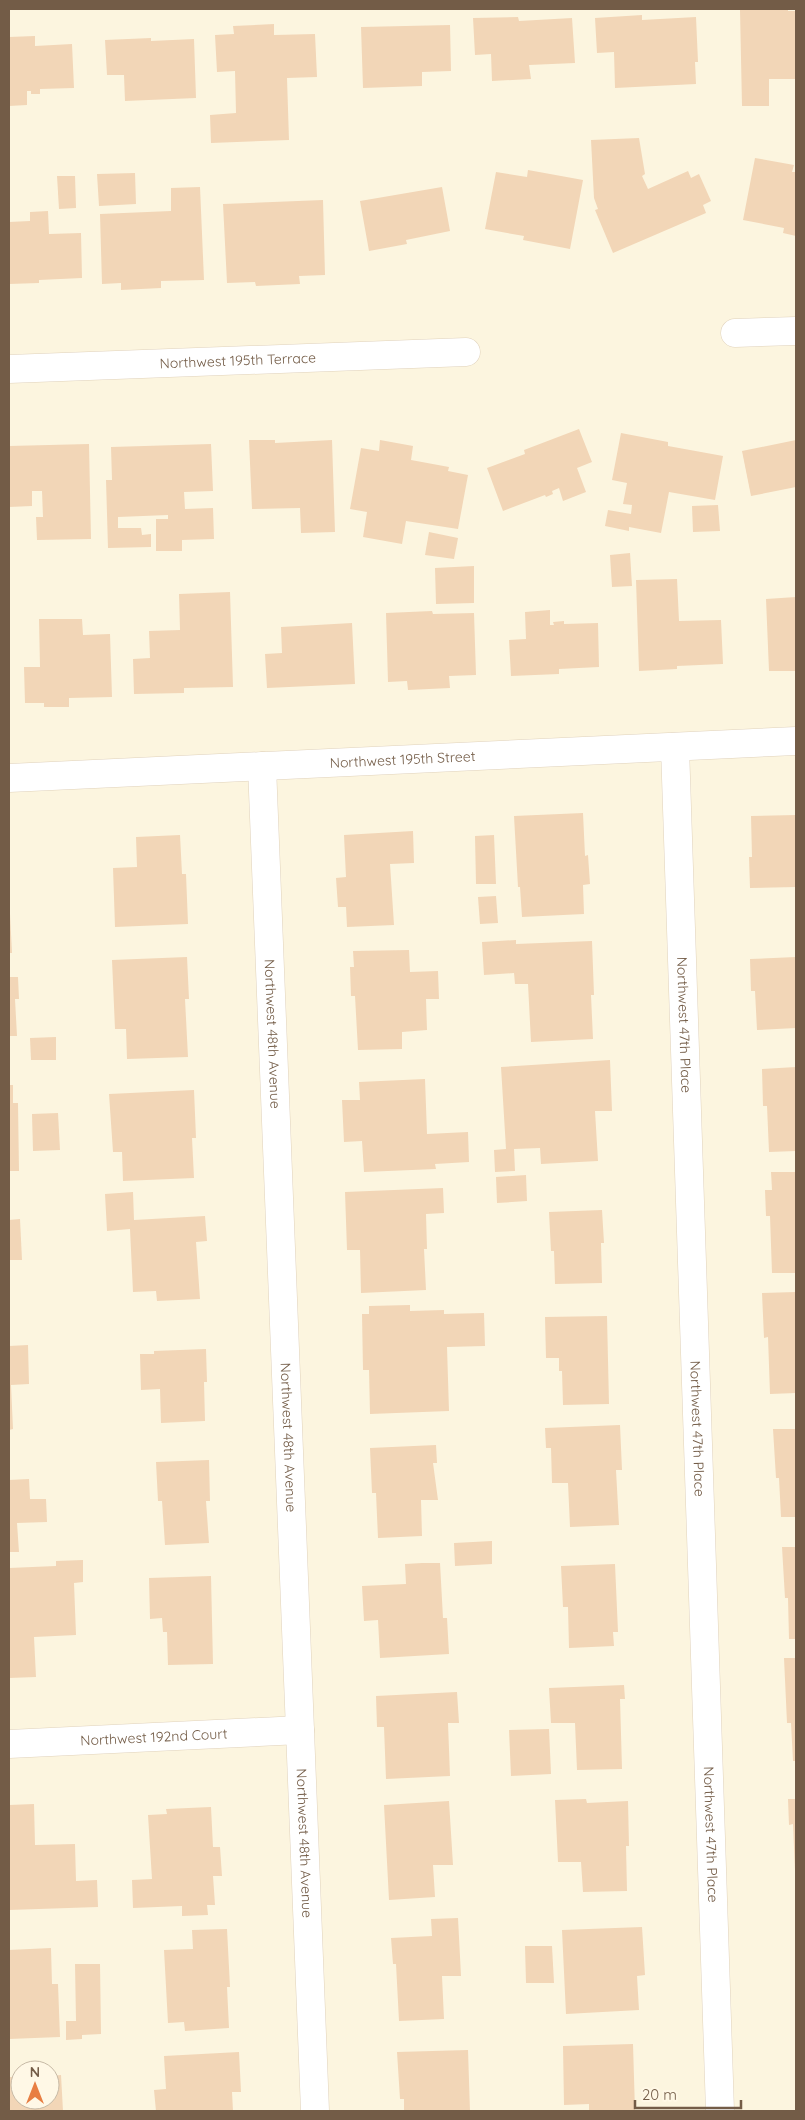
<svg xmlns="http://www.w3.org/2000/svg" width="805" height="2120" viewBox="0 0 805 2120" font-family="Quicksand,sans-serif">
  <style>
    .building { fill: #f2d6b7 }
    .lines { fill: none; stroke-linecap: round; stroke-linejoin: round }
    .minor-casing { stroke: #e0d2bc; stroke-width: 29 }
    .minor { stroke: #fff; stroke-width: 28 }
    .labels { text-anchor: middle; dominant-baseline: central; stroke-width: 4; stroke-linejoin: round; paint-order: stroke }
    .street-label { font-size: 14px; fill: #735c47; stroke: #fff8e6 }
  </style>
  <rect width="100%" height="100%" fill="#fcf5df"/>
  <!-- building -->
  <g class="building">
    <polygon points="788,9 788,11 796,11 796,79 769,79 769,106 742,106 740,10"/>
    <polygon points="642,15 642,20 696,17 698,62 695,62 696,84 615,88 614,52 597,53 595,18"/>
    <polygon points="518,17 519,21 572,18 575,63 529,65 531,79 492,81 491,54 475,55 473,18"/>
    <polygon points="274,24 274,35 315,34 317,77 287,78 289,140 211,143 210,115 236,113 235,71 217,72 215,35 234,34 233,26"/>
    <polygon points="450,25 451,71 422,72 422,86 363,88 361,27"/>
    <polygon points="35,36 35,46 72,44 74,88 40,89 40,94 31,94 31,91 27,91 27,105 9,106 9,37"/>
    <polygon points="151,38 151,41 194,39 196,98 125,101 124,75 107,75 105,40"/>
    <polygon points="639,138 645,174 642,176 648,189 688,171 691,178 699,174 711,201 703,205 706,213 613,253 595,210 598,209 594,198 591,140"/>
    <polygon points="755,158 794,165 792,172 796,172 796,236 783,233 784,228 743,220"/>
    <polygon points="528,170 583,180 570,249 523,240 524,236 485,229 496,172 527,177"/>
    <polygon points="135,173 136,204 99,206 97,174"/>
    <polygon points="57,176 75,176 76,208 59,209"/>
    <polygon points="200,187 204,280 161,281 161,288 121,290 121,283 102,284 100,214 171,211 171,188"/>
    <polygon points="442,187 450,231 406,240 407,244 369,251 360,201"/>
    <polygon points="323,200 325,275 299,276 300,284 256,286 255,282 227,283 223,204"/>
    <polygon points="48,211 49,234 81,233 82,278 39,280 39,283 9,284 9,222 30,221 30,212"/>
    <polygon points="579,429 592,462 577,468 586,492 563,501 559,488 552,491 553,494 546,497 545,495 503,511 487,468 525,454 524,450"/>
    <polygon points="621,433 668,442 668,446 723,456 715,500 669,492 661,533 629,527 629,531 605,526 608,510 631,514 632,505 623,504 627,483 612,480"/>
    <polygon points="249,440 275,440 275,443 332,440 335,532 301,533 300,508 252,509"/>
    <polygon points="380,440 413,446 411,460 449,467 448,471 468,475 458,529 406,521 402,544 363,537 367,512 350,509 361,448 379,451"/>
    <polygon points="796,440 796,487 751,496 742,451"/>
    <polygon points="89,444 91,539 37,540 36,517 43,517 42,491 32,491 32,506 9,507 9,446"/>
    <polygon points="211,444 213,491 184,492 185,509 213,508 214,539 182,540 182,551 156,551 156,519 168,519 168,515 118,517 118,528 141,528 142,535 151,534 151,547 108,548 106,480 112,480 111,447"/>
    <polygon points="718,505 720,531 693,532 692,506"/>
    <polygon points="429,532 458,538 454,559 425,555"/>
    <polygon points="630,553 632,586 612,587 610,555"/>
    <polygon points="474,566 474,603 436,604 435,568"/>
    <polygon points="677,579 679,621 721,620 723,664 677,666 677,669 639,671 636,580"/>
    <polygon points="230,592 233,687 184,688 184,693 134,694 133,659 150,658 149,631 180,630 179,594"/>
    <polygon points="796,597 796,671 769,671 766,599"/>
    <polygon points="550,610 550,625 554,625 553,622 564,621 564,624 598,623 599,667 559,669 559,674 511,676 509,640 526,639 525,612"/>
    <polygon points="432,611 433,614 474,613 476,675 449,676 450,688 408,690 407,681 388,682 386,613"/>
    <polygon points="39,619 82,619 83,635 110,634 112,697 69,698 69,707 44,707 44,703 25,703 24,667 40,667"/>
    <polygon points="352,623 355,684 267,688 265,654 282,653 281,627"/>
    <polygon points="583,813 585,856 588,855 590,884 583,885 584,914 522,917 520,887 518,887 514,816"/>
    <polygon points="796,815 796,887 750,888 749,857 752,857 751,816"/>
    <polygon points="413,831 414,863 390,864 394,925 347,927 346,907 338,907 336,878 346,877 344,835"/>
    <polygon points="180,835 182,874 186,874 188,924 115,927 113,868 137,867 136,837"/>
    <polygon points="494,835 496,884 476,884 475,836"/>
    <polygon points="496,896 498,923 480,924 478,897"/>
    <polygon points="9,914 10,914 12,953 9,953"/>
    <polygon points="516,940 516,944 592,941 594,995 591,995 593,1039 531,1042 528,984 515,984 514,973 484,975 482,942"/>
    <polygon points="409,950 410,972 438,971 439,999 426,999 427,1030 402,1032 402,1049 358,1050 355,996 351,996 350,967 354,967 353,951"/>
    <polygon points="187,957 189,999 185,999 188,1057 127,1059 126,1029 115,1029 112,960"/>
    <polygon points="796,957 796,1028 757,1030 755,991 751,991 750,959"/>
    <polygon points="9,977 18,977 19,999 15,999 17,1036 9,1036"/>
    <polygon points="56,1037 56,1060 31,1060 30,1038"/>
    <polygon points="610,1060 612,1111 595,1111 598,1161 541,1164 540,1148 514,1149 515,1171 495,1172 494,1150 506,1149 501,1067"/>
    <polygon points="796,1067 796,1151 769,1152 767,1106 763,1106 762,1069"/>
    <polygon points="425,1079 427,1134 468,1132 469,1162 435,1164 436,1169 364,1172 362,1141 344,1142 342,1100 360,1100 359,1082"/>
    <polygon points="9,1085 13,1085 13,1103 18,1103 19,1171 9,1171"/>
    <polygon points="194,1090 196,1138 192,1138 194,1178 123,1181 122,1152 113,1152 109,1094"/>
    <polygon points="58,1113 60,1150 33,1151 32,1114"/>
    <polygon points="771,1172 796,1172 796,1273 772,1273 770,1216 766,1216 765,1190 772,1190"/>
    <polygon points="526,1175 527,1201 497,1203 496,1177"/>
    <polygon points="443,1188 444,1213 426,1214 427,1249 424,1249 426,1290 361,1293 360,1250 347,1250 345,1192"/>
    <polygon points="133,1192 134,1220 205,1216 207,1241 196,1242 200,1299 157,1301 156,1291 133,1292 130,1229 107,1231 105,1194"/>
    <polygon points="602,1210 604,1243 601,1243 602,1283 555,1284 554,1251 551,1251 549,1212"/>
    <polygon points="20,1219 22,1260 9,1260 9,1220"/>
    <polygon points="796,1292 796,1393 770,1394 768,1337 764,1338 762,1293"/>
    <polygon points="410,1305 410,1311 444,1310 444,1314 484,1313 485,1346 447,1347 449,1411 370,1414 369,1370 363,1370 362,1314 369,1314 369,1306"/>
    <polygon points="607,1316 609,1404 563,1405 562,1371 559,1371 559,1358 546,1358 545,1317"/>
    <polygon points="28,1345 29,1384 11,1385 13,1429 9,1430 9,1346"/>
    <polygon points="206,1349 207,1382 204,1382 205,1421 161,1423 160,1389 141,1390 140,1354 154,1354 154,1351"/>
    <polygon points="620,1425 622,1470 616,1470 619,1525 570,1527 568,1483 552,1483 551,1448 546,1448 545,1428"/>
    <polygon points="773,1429 796,1429 796,1517 781,1517 779,1478 776,1478"/>
    <polygon points="436,1445 437,1463 433,1463 438,1500 421,1500 422,1536 378,1538 376,1493 372,1493 370,1448"/>
    <polygon points="209,1460 210,1501 206,1501 209,1543 165,1545 162,1501 158,1501 156,1462"/>
    <polygon points="29,1479 30,1499 46,1499 47,1522 17,1523 19,1552 9,1552 9,1480"/>
    <polygon points="492,1541 492,1564 455,1566 454,1543"/>
    <polygon points="782,1547 796,1547 796,1639 789,1639 788,1598 785,1598"/>
    <polygon points="83,1560 83,1582 74,1583 76,1635 34,1637 36,1677 9,1678 9,1568 56,1566 56,1561"/>
    <polygon points="422,1563 440,1563 443,1618 447,1618 449,1654 380,1658 378,1620 364,1621 362,1586 406,1584 405,1564"/>
    <polygon points="615,1564 618,1632 613,1632 614,1646 569,1648 568,1607 563,1607 561,1566"/>
    <polygon points="211,1576 213,1664 168,1665 167,1632 163,1632 162,1618 150,1619 149,1578"/>
    <polygon points="784,1658 796,1658 796,1761 793,1761 791,1723 787,1723"/>
    <polygon points="624,1685 625,1699 620,1699 622,1769 577,1770 575,1723 551,1723 549,1688"/>
    <polygon points="457,1692 459,1723 448,1723 450,1776 386,1779 384,1727 377,1727 376,1696"/>
    <polygon points="549,1729 551,1774 511,1776 509,1730"/>
    <polygon points="586,1799 587,1803 628,1801 629,1846 626,1846 627,1891 583,1892 581,1862 558,1862 555,1800"/>
    <polygon points="788,1799 796,1799 796,1871 795,1871 793,1824 789,1825"/>
    <polygon points="449,1801 453,1865 433,1865 435,1897 389,1900 384,1805"/>
    <polygon points="34,1804 35,1845 75,1844 76,1881 97,1880 98,1907 9,1910 9,1805"/>
    <polygon points="211,1807 213,1847 220,1847 222,1876 213,1876 215,1905 207,1905 208,1915 182,1916 182,1906 133,1908 132,1880 152,1879 148,1815 167,1814 166,1809"/>
    <polygon points="458,1918 461,1976 442,1976 444,2019 399,2021 396,1964 393,1964 391,1938 432,1936 431,1919"/>
    <polygon points="642,1927 645,1975 637,1976 639,2010 566,2014 562,1930"/>
    <polygon points="227,1929 230,1987 227,1987 229,2028 185,2031 184,2022 168,2023 164,1950 193,1949 192,1930"/>
    <polygon points="525,1946 552,1946 554,1983 526,1983"/>
    <polygon points="51,1948 52,1984 58,1984 60,2037 9,2039 9,1950"/>
    <polygon points="75,1964 100,1964 101,2034 82,2035 82,2039 66,2040 66,2021 76,2021"/>
    <polygon points="633,2044 635,2111 589,2111 589,2104 564,2105 563,2046"/>
    <polygon points="468,2050 470,2111 404,2111 404,2099 400,2099 397,2052"/>
    <polygon points="239,2052 241,2092 232,2092 233,2111 156,2111 154,2090 166,2089 164,2056"/>
    <polygon points="61,2075 63,2111 9,2111 9,2077 20,2077 20,2100 50,2100 50,2076"/>
  </g>
  <g class="lines">
    <defs>
      <g id="minor">
        <polyline points="735,333 796,331"/>
        <path id="s1" d="M 9,369 L 466,352"/>
        <path id="s2" d="M 675,747 L 720,2111"/>
        <path id="s3" d="M 262,766 L 315,2111"/>
        <path id="s4" d="M 9,778 L 796,741"/>
        <path id="s5" d="M 9,1744 L 300,1730"/>
      </g>
    </defs>
    <!-- minor casing -->
    <use href="#minor" class="minor-casing"/>
    <!-- minor -->
    <use href="#minor" class="minor"/>
  </g>
  <g class="labels">
    <!-- street labels -->
    <g class="street-label">
      <text stroke="none"><textPath href="#s1" startOffset="229">Northwest 195th Terrace</textPath></text>
      <text stroke="none"><textPath href="#s4" startOffset="394">Northwest 195th Street</textPath></text>
      <text stroke="none"><textPath href="#s2" startOffset="278">Northwest 47th Place</textPath></text>
      <text stroke="none"><textPath href="#s3" startOffset="268">Northwest 48th Avenue</textPath></text>
      <text stroke="none"><textPath href="#s2" startOffset="682">Northwest 47th Place</textPath></text>
      <text stroke="none"><textPath href="#s3" startOffset="672">Northwest 48th Avenue</textPath></text>
      <text stroke="none"><textPath href="#s5" startOffset="145">Northwest 192nd Court</textPath></text>
      <text stroke="none"><textPath href="#s2" startOffset="1088">Northwest 47th Place</textPath></text>
      <text stroke="none"><textPath href="#s3" startOffset="1078">Northwest 48th Avenue</textPath></text>
    </g>
  </g>
  <!-- border -->
  <rect width="805" height="2120" fill="none" stroke="#735c47" stroke-width="20"/>
  <!-- north arrow -->
  <g transform="translate(35 2085)"><circle r="24" fill="#fff8e6" stroke="#c7baa6"/>
  <path d="M0-4L9 19L0 12L-9 19Z" fill="#e87e42"/>
  <text y="-8" font-size="14" font-weight="bold" text-anchor="middle" fill="#735c47">N</text>
  </g>
  <!-- scale -->
  <path d="M635 2100v8h106v-8" fill="none" stroke="#735c47" stroke-width="2.5"/>
  <text x="642" y="2100" font-size="15" fill="#735c47" stroke="#fff8e6" stroke-width="4" paint-order="stroke">20 m</text>
</svg>
